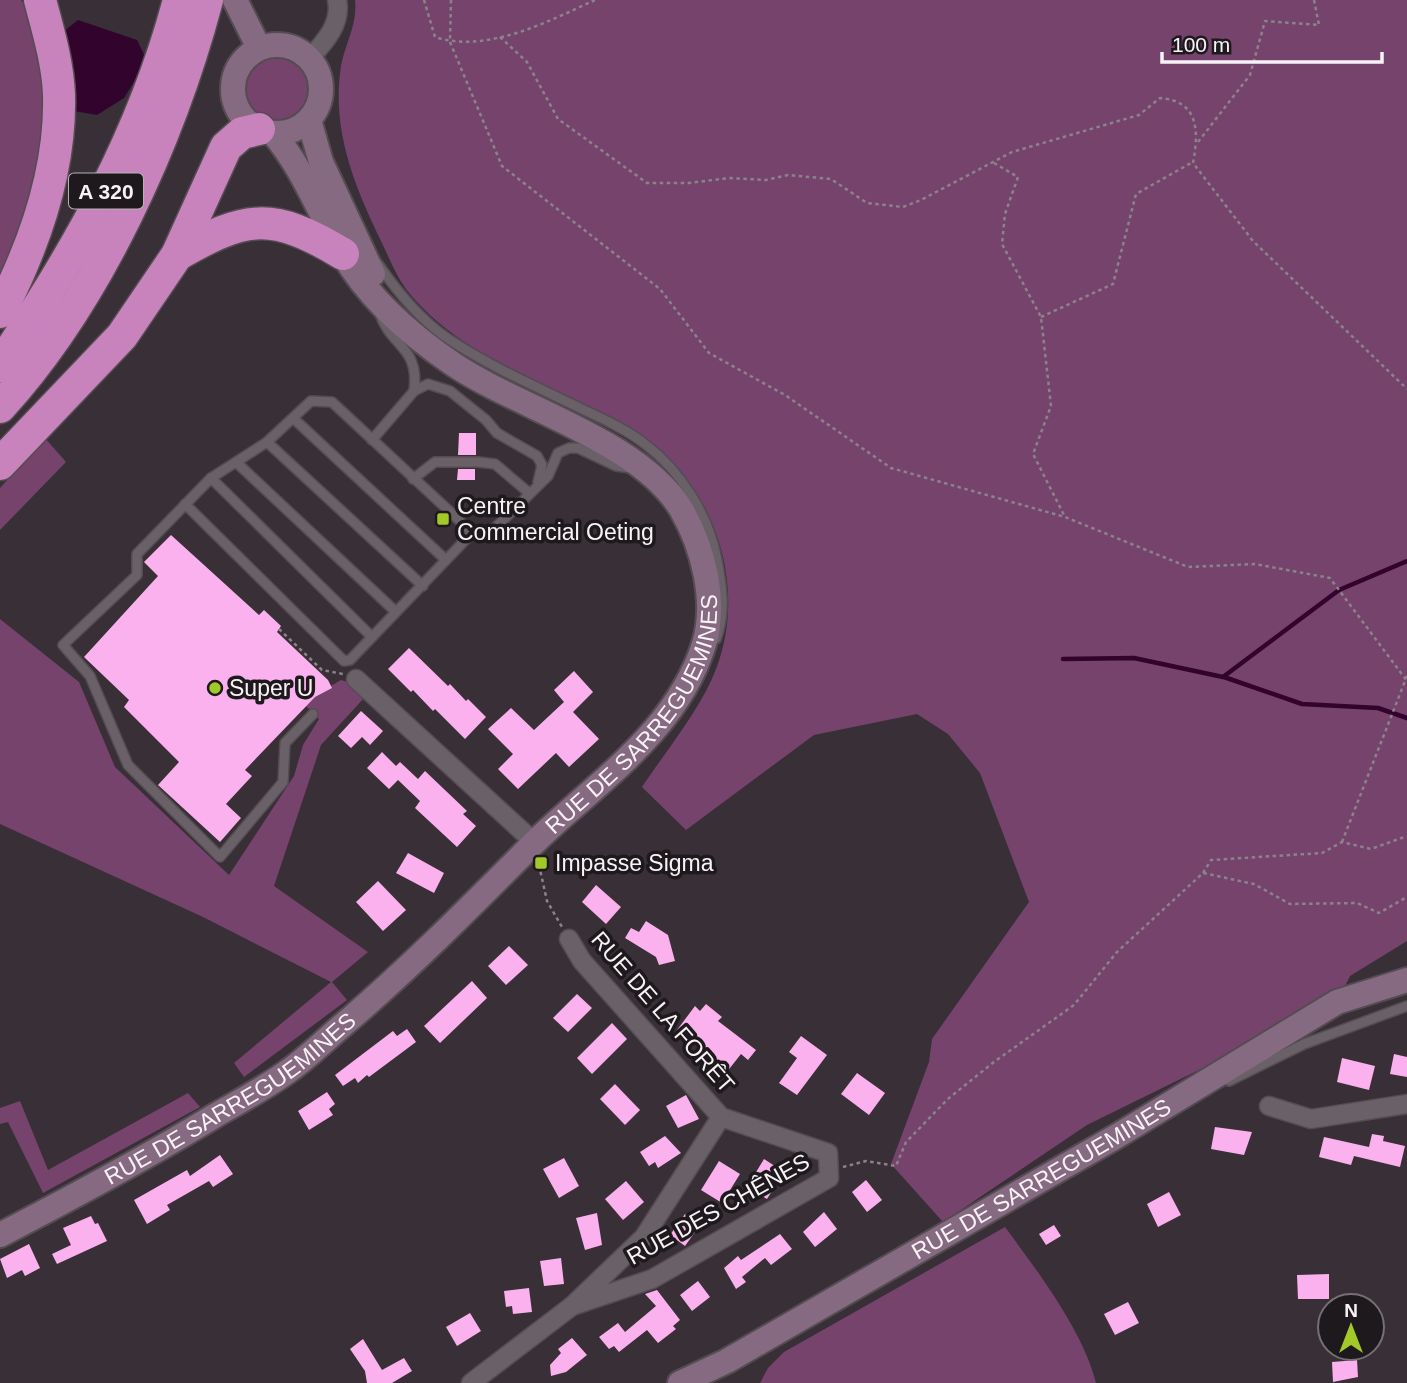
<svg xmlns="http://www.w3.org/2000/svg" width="1407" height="1383" viewBox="0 0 1407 1383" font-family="Arial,sans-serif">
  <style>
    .green { fill: #76436d }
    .water { fill: #32032d }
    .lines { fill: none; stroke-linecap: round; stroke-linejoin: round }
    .stream { stroke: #32032d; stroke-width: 4.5 }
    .building { fill: #fbb1ee }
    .service-casing { stroke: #544c52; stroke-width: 12 }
    .minor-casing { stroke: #544c52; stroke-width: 21 }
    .secondary-casing { stroke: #544c52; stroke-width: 28 }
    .motorway-casing { stroke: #544c52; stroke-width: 35 }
    .path { stroke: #8c838a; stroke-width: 2.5; stroke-dasharray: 3.5 3.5; stroke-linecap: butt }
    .service { stroke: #6a6068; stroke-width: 9 }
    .minor { stroke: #6a6068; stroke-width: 18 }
    .secondary { stroke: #866a81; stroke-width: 24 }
    .motorway { stroke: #c882bc; stroke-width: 32 }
    .poi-dot { fill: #a2c928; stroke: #1d191c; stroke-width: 2.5 }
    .labels { text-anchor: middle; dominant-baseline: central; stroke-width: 7; stroke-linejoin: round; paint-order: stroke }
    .shield { fill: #1d191c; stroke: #b6b1b5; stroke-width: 2 }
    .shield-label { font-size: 21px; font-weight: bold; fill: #f8f2f7 }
    .poi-label { font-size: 23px; fill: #f8f2f7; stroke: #1d191c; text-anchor: start }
    .street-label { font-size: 23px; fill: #f8f2f7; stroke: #1d191c }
  </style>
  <rect width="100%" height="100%" fill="#392f37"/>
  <!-- green -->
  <g class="green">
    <path d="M 0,0 L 21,0 L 23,3 C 30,30 40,59 44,86 C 54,155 21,225 0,289 Z"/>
    <path d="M 355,0 L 1407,0 L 1407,941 L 1350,976 L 1337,1002 L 1087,1125 L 943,1222 L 891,1164 L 929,1062 L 932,1039 L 1029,902 L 980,773 L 948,734 L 917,714 L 814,735 L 686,830 L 642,787 C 664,754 694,717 711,681 C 749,600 722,498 651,443 C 628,425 598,414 572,400 C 516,371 451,344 410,294 C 398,280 390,260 382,243 C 355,187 331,131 341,66 C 345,44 358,23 355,0 Z"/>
    <circle cx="277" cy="89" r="36"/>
    <polygon points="45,438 66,462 0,530 0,488"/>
    <polygon points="0,619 79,682 115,767 229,875 294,776 303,745 319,719 306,706 317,694 341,680 351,683 364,698 321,745 274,886 368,952 332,982 347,1000 244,1077 234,1063 331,982 203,917 0,824"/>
    <polygon points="188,1093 200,1107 43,1193 8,1122 0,1124 0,1108 20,1101 48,1170"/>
    <path d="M 1005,1227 C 1036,1269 1084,1332 1096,1383 L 760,1383 L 768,1368 L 784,1352 Z"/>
  </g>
  <!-- water -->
  <polygon class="water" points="78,20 137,40 147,61 124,98 97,115 74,111 63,32"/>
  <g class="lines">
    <!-- stream -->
    <g class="stream">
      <polyline points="1063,659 1134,658 1223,677 1339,590 1407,561"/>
      <polyline points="1224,677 1302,704 1378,708 1407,718"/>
    </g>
  </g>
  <!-- building -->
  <g class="building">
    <polygon points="459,433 476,433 476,455 458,455"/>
    <polygon points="458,469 475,469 475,480 457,480"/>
    <polygon points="171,535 259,615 264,610 281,626 277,632 328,680 332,688 315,697 245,770 252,776 226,804 241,818 220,842 158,785 179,762 124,707 129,700 84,657 158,576 144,562"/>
    <polygon points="409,648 448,686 450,684 466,701 468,699 486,717 465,739 435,709 433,711 413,690 411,692 388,669"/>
    <polygon points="574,671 593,692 573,712 599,739 569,767 556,753 518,789 498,769 513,754 488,729 511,708 534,730 564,702 554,690"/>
    <polygon points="361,711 383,731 370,745 362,737 351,748 338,736"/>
    <polygon points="382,752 396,766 400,762 418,779 425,771 467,811 463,814 476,826 457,847 415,808 420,801 398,780 389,789 367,768"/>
    <polygon points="408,853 444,873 434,893 396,873"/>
    <polygon points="378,881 406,910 383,931 356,902"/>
    <polygon points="596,885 621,907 606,924 582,902"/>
    <polygon points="646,921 668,935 675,961 659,965 656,957 625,938 631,928 639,932"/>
    <polygon points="509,946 528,965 506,985 488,966"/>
    <polygon points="472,981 487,998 440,1043 424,1026"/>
    <polygon points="577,994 592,1008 568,1032 553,1018"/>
    <polygon points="706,1004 722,1017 718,1021 756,1050 748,1060 741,1054 726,1073 710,1060 713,1056 689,1037 685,1042 674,1034 695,1006 700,1011"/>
    <polygon points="612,1023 627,1039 592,1074 577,1058"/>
    <polygon points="407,1029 416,1042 369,1077 367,1075 358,1083 355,1078 343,1086 335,1075 393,1031 397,1036"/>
    <polygon points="801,1036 827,1055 797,1095 779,1083 797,1058 789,1052"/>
    <polygon points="1394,1054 1407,1057 1407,1077 1390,1074"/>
    <polygon points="1342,1058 1375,1066 1369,1090 1337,1082"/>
    <polygon points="857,1073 885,1093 869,1115 841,1094"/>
    <polygon points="615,1084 640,1110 625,1125 600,1099"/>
    <polygon points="327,1092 335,1104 329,1109 333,1115 309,1130 298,1111"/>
    <polygon points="686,1095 699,1119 678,1128 666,1106"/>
    <polygon points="1215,1127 1252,1132 1244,1155 1211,1149"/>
    <polygon points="1372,1134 1384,1136 1383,1141 1405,1146 1400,1167 1354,1156 1351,1165 1319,1157 1324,1137 1369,1147"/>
    <polygon points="665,1136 681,1153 658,1168 655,1162 649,1166 640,1152"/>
    <polygon points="220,1155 233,1174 213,1187 209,1181 167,1205 170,1210 147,1224 134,1200 187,1170 190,1176"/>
    <polygon points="564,1158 579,1186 559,1198 543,1169"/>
    <polygon points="764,1159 784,1172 767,1199 747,1187"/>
    <polygon points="719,1161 740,1174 722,1203 701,1190"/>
    <polygon points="866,1180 882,1200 867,1212 852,1192"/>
    <polygon points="626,1181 644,1202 623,1220 605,1199"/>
    <polygon points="1169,1192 1181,1215 1158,1227 1147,1204"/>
    <polygon points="824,1212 837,1229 815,1247 803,1232"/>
    <polygon points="597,1213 602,1245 585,1250 576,1218"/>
    <polygon points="685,1214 700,1225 685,1246 670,1235"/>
    <polygon points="91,1216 95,1224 98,1223 107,1241 57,1264 52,1254 71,1245 63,1228"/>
    <polygon points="1054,1225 1061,1236 1046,1245 1039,1234"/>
    <polygon points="780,1234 792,1249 771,1265 765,1258 742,1277 746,1282 736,1289 724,1268 738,1256 741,1260"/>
    <polygon points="29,1244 40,1268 25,1276 22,1270 7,1278 0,1259"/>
    <polygon points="561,1258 564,1284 544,1286 540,1261"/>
    <polygon points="1329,1274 1329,1299 1298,1299 1297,1275"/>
    <polygon points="698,1281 710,1297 692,1311 680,1295"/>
    <polygon points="529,1288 532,1312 513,1314 512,1306 506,1307 504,1291"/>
    <polygon points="657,1290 680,1320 673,1326 676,1329 658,1343 647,1330 619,1352 614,1346 609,1349 599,1337 618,1323 625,1332 656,1306 645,1294"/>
    <polygon points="1128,1302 1139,1323 1115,1335 1104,1314"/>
    <polygon points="470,1313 481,1331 457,1346 446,1327"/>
    <polygon points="572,1338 587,1355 566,1372 551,1376 550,1365 561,1353 558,1349"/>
    <polygon points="363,1339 382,1370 404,1358 412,1371 392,1383 367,1383 365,1371 350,1349"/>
    <polygon points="1357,1360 1358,1377 1333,1382 1332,1362"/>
  </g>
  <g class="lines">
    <defs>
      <g id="service">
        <path d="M 378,264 C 396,290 421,320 447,338 C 489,366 535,386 580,408 C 601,418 626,429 645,444 C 681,471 709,516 717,560 C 722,586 726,613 716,639"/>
        <polyline points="414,391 428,384 450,391 486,420 497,433 537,456 542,465 538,482"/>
        <polyline points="293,418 446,560"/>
        <path d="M 372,440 L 414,391 C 420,347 391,347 380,314"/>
        <polyline points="267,442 423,586"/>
        <polyline points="237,463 396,612"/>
        <polyline points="211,478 372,637"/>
        <polyline points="413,479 435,462 478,462 495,464 528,492"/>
        <polyline points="185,504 344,661 350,660 472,533"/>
        <polyline points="313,714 285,743 283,782 220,857 128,765 90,676 63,645 137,575 137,554 211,478 267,442 311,401 332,402 476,536 485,535 496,527 548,476 558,453 569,448 578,448 616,466 631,468"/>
        <polyline points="1229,1081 1304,1044 1407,1006"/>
      </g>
      <g id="minor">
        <path d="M 310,58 C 325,42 342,23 337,0"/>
        <polyline points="356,679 535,843"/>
        <polyline points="569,939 582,961 721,1117 828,1153 829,1178 652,1279 572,1306"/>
        <polyline points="1269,1106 1311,1119 1407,1104"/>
        <polyline points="471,1383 572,1306 644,1237 721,1117"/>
      </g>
      <g id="secondary">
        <polyline points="235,0 259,48"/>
        <circle cx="277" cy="89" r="44"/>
        <polyline points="309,120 321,162 373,274"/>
        <path id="s1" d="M 0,1235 C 73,1197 146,1158 216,1115 C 240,1101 265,1088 287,1072 C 309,1057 329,1036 350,1019 C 415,963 474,903 535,842 C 597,782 677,731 704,644 C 717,601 703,547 681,509 C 640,441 518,408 453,364 C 412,336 368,298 343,254 C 319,213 304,170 273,133"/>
        <path id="s2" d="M 680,1383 L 727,1361 L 1117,1136 L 1337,1002 L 1407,980"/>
      </g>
      <g id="motorway">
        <path d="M 177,255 C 246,215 272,211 343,254"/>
        <path d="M 0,312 C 34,246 61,170 59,95 C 58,64 48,30 40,0"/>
        <path d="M 0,366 C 78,250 143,136 179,0"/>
        <path d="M 0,407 C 98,300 170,139 207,0"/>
        <polyline points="0,464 122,336 177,255 226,147 242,133 259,129"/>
      </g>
    </defs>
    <!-- service casing -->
    <use href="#service" class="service-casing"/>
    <!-- minor casing -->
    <use href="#minor" class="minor-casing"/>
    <!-- secondary casing -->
    <use href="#secondary" class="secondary-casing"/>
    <!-- motorway casing -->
    <use href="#motorway" class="motorway-casing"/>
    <!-- path -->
    <g class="path">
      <path d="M 424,0 L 435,37 C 487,54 549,21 595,0"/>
      <polyline points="451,0 450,42 502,166 660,289 709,353 785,395 891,468 1065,517 1188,567 1255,564 1330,578 1407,681"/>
      <path d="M 500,37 L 527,62 L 558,119 L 647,183 L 689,183 L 729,178 L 766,180 L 788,175 L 831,179 L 867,203 L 903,207 L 921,200 L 1012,152 L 1139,115 L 1160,98 C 1199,101 1199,131 1193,163 L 1253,241 L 1407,389"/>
      <polyline points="1198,142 1250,75 1265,21 1319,25 1314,0"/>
      <polyline points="994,163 1018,177 1005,214 1002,244 1041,317 1051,406 1033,454 1065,517"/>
      <polyline points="1041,317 1113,284 1136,194 1191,163"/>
      <polyline points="279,629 322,670 343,674"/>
      <polyline points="1342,842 1407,676"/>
      <polyline points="539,865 547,901 562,927"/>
      <polyline points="1203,873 1211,860 1322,853 1342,842 1371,849 1407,836"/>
      <polyline points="843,1167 866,1161 896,1166 906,1142 949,1098 994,1062 1074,1005 1117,952 1203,873 1254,884 1290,904 1357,903 1379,913 1407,897"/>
    </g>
    <!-- service -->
    <use href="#service" class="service"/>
    <!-- minor -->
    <use href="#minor" class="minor"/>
    <!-- secondary -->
    <use href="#secondary" class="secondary"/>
    <!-- motorway -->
    <use href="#motorway" class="motorway"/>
  </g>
  <!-- markers -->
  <g class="poi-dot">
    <rect x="436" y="512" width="14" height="14" rx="3.5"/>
    <circle cx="215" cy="688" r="7"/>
    <rect x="534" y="856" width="14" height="14" rx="3.5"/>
  </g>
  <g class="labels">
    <!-- shield labels -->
    <rect class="shield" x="69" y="173.5" width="74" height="35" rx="5"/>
    <g class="shield-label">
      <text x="106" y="191">A 320</text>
    </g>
    <!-- poi labels -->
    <g class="poi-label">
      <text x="457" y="506">Centre<tspan x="457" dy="26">Commercial Oeting</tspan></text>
      <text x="229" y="688">Super U</text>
      <text x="555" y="863">Impasse Sigma</text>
    </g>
    <!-- street labels -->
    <g class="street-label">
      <text stroke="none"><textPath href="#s1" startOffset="835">RUE DE SARREGUEMINES</textPath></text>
      <text transform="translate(663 1012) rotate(49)">RUE DE LA FORÊT</text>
      <text stroke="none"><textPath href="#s1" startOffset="268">RUE DE SARREGUEMINES</textPath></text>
      <text stroke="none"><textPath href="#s2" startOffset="415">RUE DE SARREGUEMINES</textPath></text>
      <text transform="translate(718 1209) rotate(-29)">RUE DES CHÊNES</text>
    </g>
  </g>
  <!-- north arrow -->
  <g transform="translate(1351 1327)"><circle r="33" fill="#1d191c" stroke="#757074" stroke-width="2"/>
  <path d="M0-5L12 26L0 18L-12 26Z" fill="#a2c928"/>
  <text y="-10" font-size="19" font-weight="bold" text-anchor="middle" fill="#f8f2f7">N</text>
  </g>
  <!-- scale -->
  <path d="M1162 52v10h220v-10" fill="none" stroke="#f8f2f7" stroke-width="3.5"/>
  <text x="1172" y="52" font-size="21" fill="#f8f2f7" stroke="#1d191c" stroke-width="5" paint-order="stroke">100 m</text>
</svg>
